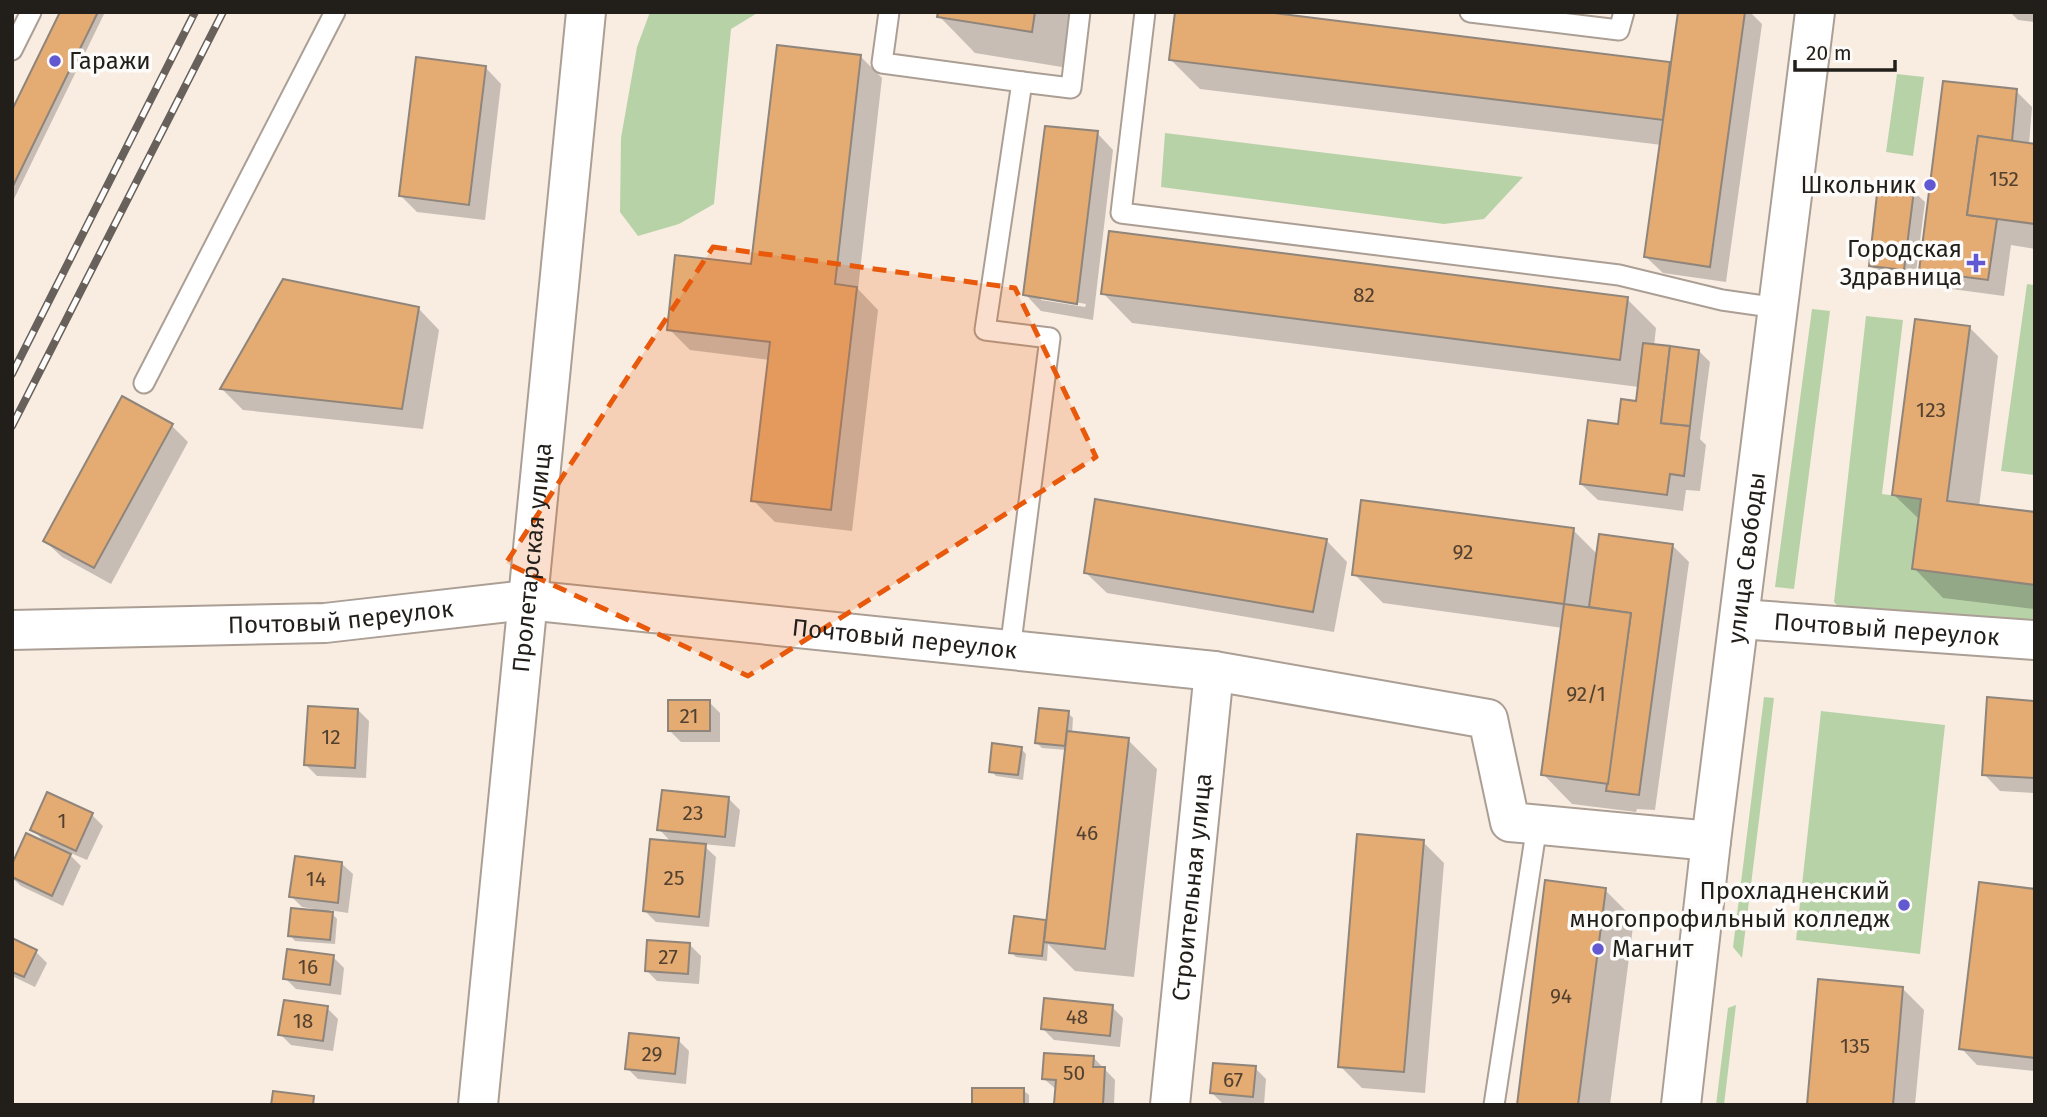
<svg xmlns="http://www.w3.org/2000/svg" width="2047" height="1117" viewBox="0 0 2047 1117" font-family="'Fira Sans',sans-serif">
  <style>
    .green { fill: #b8d2a8 }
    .shadow { fill: #0003; fill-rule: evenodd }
    .building { fill: #e4ab72; stroke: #8f857b; stroke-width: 2 }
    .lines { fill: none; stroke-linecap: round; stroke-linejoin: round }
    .lane-casing { stroke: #ab9f95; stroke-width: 23 }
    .street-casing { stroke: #ab9f95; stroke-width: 42 }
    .secondary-casing { stroke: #ab9f95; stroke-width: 42 }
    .lane { stroke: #fff; stroke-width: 19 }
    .street { stroke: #fff; stroke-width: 38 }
    .secondary { stroke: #fff; stroke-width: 38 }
    .rail-casing { stroke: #68615b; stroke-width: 8 }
    .rail { stroke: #fefcfa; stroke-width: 5; stroke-dasharray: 16; stroke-linecap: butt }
    .marked { fill: #e8590c; fill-opacity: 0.2; stroke: #e8590c; stroke-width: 5; stroke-dasharray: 14 9; stroke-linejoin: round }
    .poi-dot { fill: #6258d1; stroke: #fefcfa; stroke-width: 2.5 }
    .labels { text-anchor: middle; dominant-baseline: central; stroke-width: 7; stroke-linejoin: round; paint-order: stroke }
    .number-label { font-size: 21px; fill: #524130 }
    .poi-label { font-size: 24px; fill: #221e1a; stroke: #fefcfa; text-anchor: end }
    .street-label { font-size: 24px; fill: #221e1a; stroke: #fefcfa }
  </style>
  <rect width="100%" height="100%" fill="#f9ede2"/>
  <!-- green -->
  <g class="green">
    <polygon points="650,12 759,12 731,29 714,204 679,224 638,236 620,212 621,138 637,47"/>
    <polygon points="1897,74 1924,77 1913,156 1886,152"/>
    <polygon points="1165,133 1523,177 1484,219 1444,224 1161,187"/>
    <polygon points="2027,284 2035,285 2035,475 2001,471"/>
    <polygon points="1812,309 1830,311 1794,589 1775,587"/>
    <polygon points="1866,316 1903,320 1882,494 1921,499 1912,569 2035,585 2035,626 1840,608 1834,602"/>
    <polygon points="1764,697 1774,698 1742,958 1733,947"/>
    <polygon points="1821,711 1945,725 1920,954 1796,940"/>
    <polygon points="1736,1005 1724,1105 1716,1105 1728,1008"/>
  </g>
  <!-- shadow -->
  <g class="shadow">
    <polygon points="62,12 105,12 12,203 12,114"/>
    <polygon points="938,12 1086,12 1068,68 975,53 939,16"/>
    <polygon points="1680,12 1750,12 1762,24 1726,282 1663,273 1646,257 1662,145 1200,89 1171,60 1670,63 1672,66"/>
    <polygon points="2010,12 2035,12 2035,22 2018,20"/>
    <polygon points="861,57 882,78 858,289 878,310 852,531 775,522 753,500 770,360 690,350 669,329 752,266"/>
    <polygon points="485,67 501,84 485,220 417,212 400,195"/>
    <polygon points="2016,91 2032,107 2029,145 2035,146 2035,249 2011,245 2004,296 1937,287 1921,270"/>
    <path d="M 1097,133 L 1113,150 L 1093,320 L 1041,311 L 1025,294 ZM 1041,296 L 1086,304 L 1085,307 L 1041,300 Z"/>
    <polygon points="1913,191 1925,202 1915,280 1881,276 1870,265"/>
    <polygon points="1103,293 1627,299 1656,328 1654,346 1699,351 1710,362 1700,439 1706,445 1700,491 1686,490 1683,511 1598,500 1581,484 1619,426 1637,403 1639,387 1132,323"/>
    <polygon points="418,308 439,330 423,429 243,410 222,389"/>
    <polygon points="1969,327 1998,356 1979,507 2035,514 2035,609 1943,598 1914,568 1920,520 1894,495"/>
    <polygon points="172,426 188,442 111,584 62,557 45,541"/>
    <polygon points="1573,530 1598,555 1672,545 1689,562 1655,810 1637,809 1636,812 1572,804 1543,774 1563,628 1383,603 1354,574"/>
    <polygon points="1326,540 1347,562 1334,632 1107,593 1085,572"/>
    <polygon points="709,702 720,713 720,742 681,742 670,731"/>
    <polygon points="2035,702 2035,793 2000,791 1984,774"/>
    <polygon points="358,710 369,721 366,778 317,776 306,765"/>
    <polygon points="1068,713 1073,718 1072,734 1128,740 1157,769 1134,977 1075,971 1048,944 1047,961 1016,957 1011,952 1045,921 1048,924 1067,750 1042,748 1037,743"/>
    <polygon points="1021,749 1026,754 1023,780 996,776 991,771"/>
    <polygon points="729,799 740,810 735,847 702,844 716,857 709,927 656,922 645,911 672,843 659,829"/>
    <polygon points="92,815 103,826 87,860 66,851 81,866 63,906 21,886 12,878 12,869 48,845 32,829"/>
    <polygon points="1423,842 1444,863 1425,1093 1362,1088 1340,1066"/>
    <polygon points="341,863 353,874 348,913 329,910 337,919 335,944 295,941 290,935 314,912 314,909 302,907 291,896"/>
    <polygon points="1605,890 1634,919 1610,1105 1518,1105"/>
    <polygon points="2035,891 2035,1071 1977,1065 1961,1048"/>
    <polygon points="12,940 36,952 47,963 35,987 12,976"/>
    <polygon points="690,945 701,956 699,984 657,981 646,970"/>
    <polygon points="333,957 344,968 341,995 296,989 285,978"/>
    <polygon points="1903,989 1924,1010 1915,1105 1809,1105"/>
    <polygon points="1112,1007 1123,1018 1120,1047 1054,1040 1043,1029"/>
    <polygon points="327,1008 338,1019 333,1051 291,1045 280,1034"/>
    <polygon points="678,1040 689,1051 686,1084 638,1079 627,1068"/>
    <polygon points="1093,1057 1115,1080 1114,1105 1056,1105 1057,1090 1044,1079"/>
    <polygon points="1255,1068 1266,1079 1264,1105 1223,1104 1212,1093"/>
    <polygon points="1023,1090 1029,1095 1029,1105 974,1105"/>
  </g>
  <!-- building -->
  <g class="building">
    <polygon points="60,12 98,12 12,188 12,110"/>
    <polygon points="938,12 1035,12 1032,32 937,17"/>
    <polygon points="1175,12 1265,12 1670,62 1663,120 1169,60"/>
    <polygon points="1678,12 1745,12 1710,267 1644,257"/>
    <polygon points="777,45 861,55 835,284 857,287 831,510 751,501 770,342 667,330 675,255 751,264"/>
    <polygon points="416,57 486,66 469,205 399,196"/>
    <polygon points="1943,81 2017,89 2012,141 1978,136 1967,215 1997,219 1988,280 1919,271"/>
    <polygon points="1045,126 1098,131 1077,304 1023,295"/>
    <polygon points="1978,136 2035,144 2035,224 1967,215"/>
    <polygon points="1878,185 1914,190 1904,270 1869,266"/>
    <polygon points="1109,231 1628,297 1620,360 1101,294"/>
    <polygon points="283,279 419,307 402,409 220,389"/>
    <polygon points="1915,319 1970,326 1947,501 2035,512 2035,585 1912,569 1921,499 1892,495"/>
    <polygon points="1643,343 1670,346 1661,423 1690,426 1684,476 1670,474 1667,495 1580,484 1588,420 1618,424 1621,399 1636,401"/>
    <polygon points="1670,346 1699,350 1690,426 1661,423"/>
    <polygon points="122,396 173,424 94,568 43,541"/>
    <polygon points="1095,499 1327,539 1313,612 1084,573"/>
    <polygon points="1361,500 1574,528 1564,604 1352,575"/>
    <polygon points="1599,534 1673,544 1639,795 1606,791 1631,613 1589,607"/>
    <polygon points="1564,604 1631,613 1608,784 1541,775"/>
    <polygon points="1987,697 2035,701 2035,778 1982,775"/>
    <rect x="668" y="700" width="42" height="31"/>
    <polygon points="308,706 358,709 355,768 304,765"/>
    <polygon points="1039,708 1069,711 1065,746 1035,743"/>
    <polygon points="1067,731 1129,738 1105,949 1044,942"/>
    <polygon points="992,743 1022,747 1018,775 989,772"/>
    <polygon points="662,790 729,797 725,837 657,830"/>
    <polygon points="47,792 93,813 76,851 30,830"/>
    <polygon points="26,833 71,854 52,896 12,877 12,864"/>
    <polygon points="1357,834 1424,840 1404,1072 1338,1067"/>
    <polygon points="650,839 706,844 699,917 643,911"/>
    <polygon points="295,856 342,862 338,903 289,897"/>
    <polygon points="1545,880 1606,888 1578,1105 1517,1105"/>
    <polygon points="1979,882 2035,889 2035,1058 1959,1049"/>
    <polygon points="291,908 333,912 330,940 288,936"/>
    <polygon points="1014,916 1046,920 1042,956 1009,953"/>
    <polygon points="12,938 37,950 24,977 12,972"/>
    <polygon points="647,940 690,943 688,974 645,971"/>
    <polygon points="287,949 334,955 330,985 283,979"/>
    <polygon points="1818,979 1903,987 1893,1105 1807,1105"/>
    <polygon points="1044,998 1113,1005 1110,1036 1041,1029"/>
    <polygon points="284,1000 328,1006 323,1041 278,1035"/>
    <polygon points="629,1033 679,1038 675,1074 625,1069"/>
    <polygon points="1044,1053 1094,1056 1093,1067 1105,1067 1103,1105 1054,1104 1056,1080 1042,1079"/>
    <polygon points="1213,1063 1256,1066 1253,1097 1210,1093"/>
    <rect x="972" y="1088" width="52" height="17"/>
    <polygon points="273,1091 314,1096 313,1105 271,1105"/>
  </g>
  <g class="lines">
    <defs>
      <g id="lane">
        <polyline points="889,12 882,63 1022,82"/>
        <polyline points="1145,12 1121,213 1619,275 1722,300 1778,308"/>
        <polyline points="1470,12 1619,30 1624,12"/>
        <polyline points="12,50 31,12"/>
        <polyline points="144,383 335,12"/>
        <polyline points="1010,650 1050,338 985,330 1022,82 1071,88 1080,12"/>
        <polyline points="1494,1105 1537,825"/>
      </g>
      <g id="street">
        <path id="s1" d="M 1740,619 L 2035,640"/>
        <path id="s2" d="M 12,630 L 325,623 L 527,600 L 1214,671 L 1488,719 L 1510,822 L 1711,841"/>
        <path id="s3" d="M 1170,1105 L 1214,671"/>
      </g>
      <g id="secondary">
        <path id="s4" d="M 478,1105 L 586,12"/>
        <path id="s5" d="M 1681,1105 L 1711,841 L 1815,12"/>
      </g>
    </defs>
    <!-- lane casing -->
    <use href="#lane" class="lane-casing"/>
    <!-- street casing -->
    <use href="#street" class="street-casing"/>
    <!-- secondary casing -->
    <use href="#secondary" class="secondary-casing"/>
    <!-- lane -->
    <use href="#lane" class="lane"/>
    <!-- street -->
    <use href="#street" class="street"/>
    <!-- secondary -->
    <use href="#secondary" class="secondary"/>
    <defs>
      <g id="rail">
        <polyline points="12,374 195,12"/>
        <polyline points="12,426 223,12"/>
      </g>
    </defs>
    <!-- rail casing -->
    <use href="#rail" class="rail-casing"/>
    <!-- rail -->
    <use href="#rail" class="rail"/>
  </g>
  <!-- marked area -->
  <path class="marked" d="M 713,247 L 1015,288 L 1096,457 L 748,676 L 506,563 Z"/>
  <!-- markers -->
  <g class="poi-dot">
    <circle cx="55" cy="61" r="7"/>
    <circle cx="1930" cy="185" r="7"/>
    <path d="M1972.5 252.5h7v7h7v7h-7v7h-7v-7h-7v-7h7z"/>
    <circle cx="1904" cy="905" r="7"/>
    <circle cx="1598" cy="949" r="7"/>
  </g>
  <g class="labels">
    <!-- number labels -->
    <g class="number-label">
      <text x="2004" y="179">152</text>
      <text x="1364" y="295">82</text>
      <text x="1931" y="410">123</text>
      <text x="1463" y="552">92</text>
      <text x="1586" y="694">92/1</text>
      <text x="689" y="716">21</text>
      <text x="331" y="737">12</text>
      <text x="693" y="813">23</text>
      <text x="62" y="821">1</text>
      <text x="1087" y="833">46</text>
      <text x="674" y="878">25</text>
      <text x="316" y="879">14</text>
      <text x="668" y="957">27</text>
      <text x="308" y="967">16</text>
      <text x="1561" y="996">94</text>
      <text x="1077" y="1017">48</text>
      <text x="303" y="1021">18</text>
      <text x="1855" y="1046">135</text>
      <text x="652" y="1054">29</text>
      <text x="1074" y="1073">50</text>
      <text x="1233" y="1080">67</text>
    </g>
    <!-- poi labels -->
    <g class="poi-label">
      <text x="69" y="61" text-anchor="start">Гаражи</text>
      <text x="1916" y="185">Школьник</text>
      <text x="1962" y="249">Городская<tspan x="1962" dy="28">Здравница</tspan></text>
      <text x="1890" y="891">Прохладненский<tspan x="1890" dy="28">многопрофильный колледж</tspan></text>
      <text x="1612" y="949" text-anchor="start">Магнит</text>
    </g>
    <!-- street labels -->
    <g class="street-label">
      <text stroke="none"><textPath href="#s4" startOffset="550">Пролетарская улица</textPath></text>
      <text stroke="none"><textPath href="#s5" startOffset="551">улица Свободы</textPath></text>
      <text stroke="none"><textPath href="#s2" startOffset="329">Почтовый переулок</textPath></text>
      <text stroke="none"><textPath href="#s1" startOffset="147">Почтовый переулок</textPath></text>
      <text stroke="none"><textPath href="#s2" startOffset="896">Почтовый переулок</textPath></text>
      <text stroke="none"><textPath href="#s3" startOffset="219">Строительная улица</textPath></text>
    </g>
  </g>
  <!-- border -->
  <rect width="2047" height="1117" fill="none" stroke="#221e1a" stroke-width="28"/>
  <!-- scale -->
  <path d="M1795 60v10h100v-10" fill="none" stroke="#221e1a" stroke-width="3.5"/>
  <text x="1806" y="60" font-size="21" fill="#221e1a" stroke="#fefcfa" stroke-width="5" paint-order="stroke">20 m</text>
</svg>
